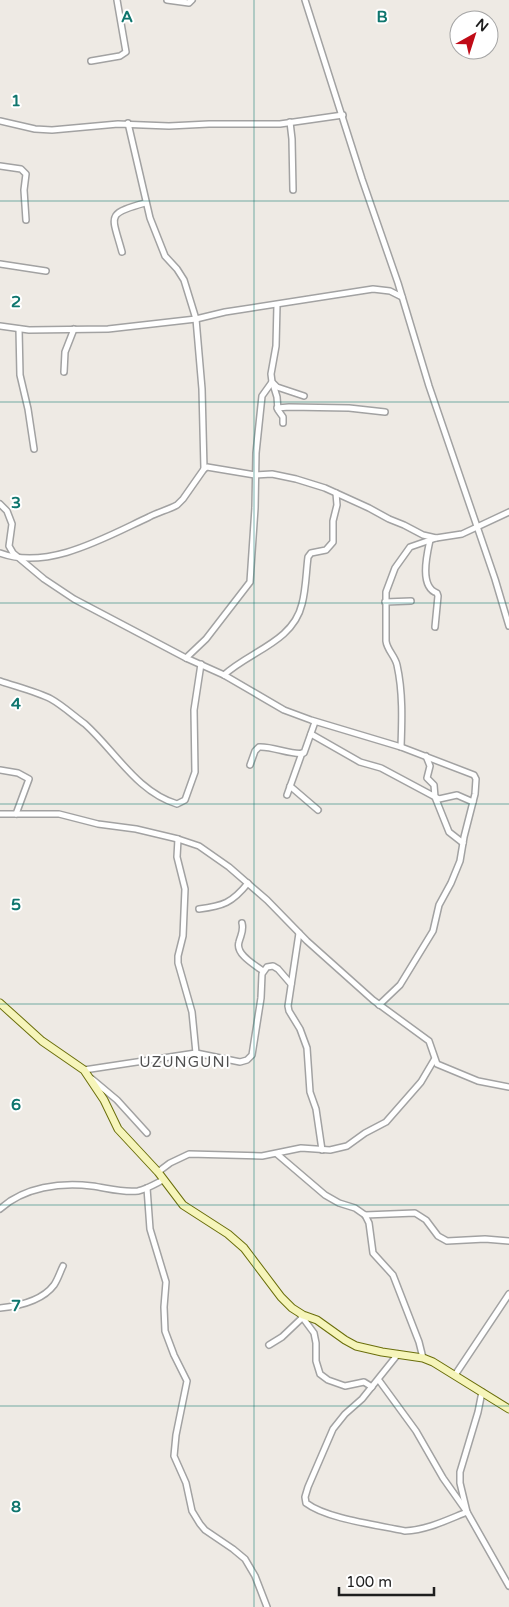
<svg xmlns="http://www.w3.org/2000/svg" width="509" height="1607" viewBox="0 0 509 1607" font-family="'Varela Round',sans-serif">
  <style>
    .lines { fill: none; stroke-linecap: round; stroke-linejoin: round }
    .street-casing { stroke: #a2a2a2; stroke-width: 8 }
    .secondary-casing { stroke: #6a6e0b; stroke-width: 9 }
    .street { stroke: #fff; stroke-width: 5 }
    .secondary { stroke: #f6f5ba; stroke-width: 7 }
    .grid { fill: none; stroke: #0f766e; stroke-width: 1; stroke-opacity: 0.55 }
    .labels { text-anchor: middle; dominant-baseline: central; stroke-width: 4; stroke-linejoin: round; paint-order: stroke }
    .quarter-label { font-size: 15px; letter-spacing: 1px; fill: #515151; stroke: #fff }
    .grid-label { font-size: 16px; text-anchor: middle; font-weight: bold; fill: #0f766e; stroke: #fff; stroke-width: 4; stroke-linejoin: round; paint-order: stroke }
  </style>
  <rect width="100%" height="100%" fill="#eeeae4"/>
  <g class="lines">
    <defs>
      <g id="street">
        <polyline points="167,0 189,3 192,0"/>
        <polyline points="305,0 362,179 398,283 429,386 495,579 509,626"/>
        <polyline points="91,61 120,56 126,52 117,0"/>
        <polyline points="0,121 35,129 52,130 118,124 169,126 209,124 280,124 343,115"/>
        <polyline points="290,122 292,139 293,190"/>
        <polyline points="128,123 150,218 165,256 177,269 184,280 196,319 202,389 204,469"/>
        <polyline points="0,166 21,169 26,174 24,190 26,220"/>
        <path d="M 122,252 C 112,215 105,214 145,203"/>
        <polyline points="0,264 46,271"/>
        <polyline points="277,305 276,346 271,374 272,382 277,387 304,396"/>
        <polyline points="0,326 29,330 108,329 196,319 225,312 373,289 390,291 402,297"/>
        <polyline points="19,329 20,375 28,409 34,449"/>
        <polyline points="64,372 65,352 74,329"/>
        <polyline points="273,384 277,397 278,410 283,417 283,423"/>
        <polyline points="277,408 289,407 349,408 385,412"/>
        <polyline points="0,504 7,511 12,524 9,546 13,553 44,579 74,599 186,658 224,675 284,710 311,720 401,747 474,775 476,779 475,794 464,837 460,861 451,883 439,905 433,931 400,985 379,1005"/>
        <path d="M 430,540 C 427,554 419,587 437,593 L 438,596 L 435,627"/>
        <path d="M 0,553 C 48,571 106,537 149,517 C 158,512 168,510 177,505 L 183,499 L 204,469 L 207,467 L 255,475 L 272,474 L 296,479 L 325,488 L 369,508 L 389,519 L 404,525 L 423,535 L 436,538"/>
        <polyline points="385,602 411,601"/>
        <polyline points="186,658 206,639 250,582 255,508 256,453 262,396 272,382"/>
        <path d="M 224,675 C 250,651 293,642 302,604 C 306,589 306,573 308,557 L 311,553 L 326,550 L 333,542 L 333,521 L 337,505 L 336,493"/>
        <path d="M 0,681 C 14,686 38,692 51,699 C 62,705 74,716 85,724 C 115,751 137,792 177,804 L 185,800 L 195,772 L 194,710 L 201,664"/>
        <polyline points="311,734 360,762 381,768 439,799 457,795 473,802"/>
        <path d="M 401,747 C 402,720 403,692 397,665 C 395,656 387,650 386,641 L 386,592 L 395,568 L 410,547 L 436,538 L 462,534 L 509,512"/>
        <polyline points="426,756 430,766 427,778 434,785 435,797 449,832 463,843"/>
        <path d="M 250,765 L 255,751 L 259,747 C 273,746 293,756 304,753 L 315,722"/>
        <polyline points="0,770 18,773 29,779 16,814"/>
        <polyline points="290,786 318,810"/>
        <polyline points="287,795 302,753"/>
        <polyline points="0,814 59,814 98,824 136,829 178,839 199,846 229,867 267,900 307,941 373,1000 429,1041 437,1064 478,1081 509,1087"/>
        <polyline points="178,839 177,857 185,889 183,936 178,956 178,963 192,1012 196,1053"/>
        <path d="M 199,909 C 223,906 232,903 248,883"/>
        <path d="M 242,923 C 244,931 241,934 239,942 C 235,954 255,965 263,971"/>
        <polyline points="299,933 288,1006 289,1011 300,1029 307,1048 310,1092 316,1109 322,1150"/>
        <polyline points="84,1070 196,1053 240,1062 247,1060 252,1055 261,998 262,974 267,967 273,966 278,969 291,984"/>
        <polyline points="92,1079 117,1100 147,1133"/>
        <polyline points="277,1154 325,1195 339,1203 355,1208 365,1215 369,1223 373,1253 393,1275 419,1342 423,1358"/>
        <polyline points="158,1172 170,1163 189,1154 262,1156 301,1148 330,1150 347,1146 365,1133 386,1122 421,1082 434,1060"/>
        <polyline points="147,1188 150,1229 166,1282 164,1307 165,1331 174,1355 187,1381 176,1435 174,1456 186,1483 192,1511 200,1524 205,1530 233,1549 245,1559 255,1576 267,1607"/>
        <path d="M 0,1209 C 24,1187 61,1182 92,1186 C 107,1188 123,1193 138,1191 C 147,1189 155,1184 163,1180"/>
        <polyline points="365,1215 415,1213 426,1220 438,1236 447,1241 485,1239 509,1241"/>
        <path d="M 0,1308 C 19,1306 42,1301 54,1285 C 58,1279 60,1272 63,1266"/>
        <polyline points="300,1314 314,1333 316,1343 316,1361 320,1374 328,1380 345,1386 364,1382 372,1387"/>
        <polyline points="269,1345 282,1337 303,1317"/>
        <polyline points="455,1375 509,1294"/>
        <path d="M 378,1379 L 416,1431 L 443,1478 L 467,1512 C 447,1520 427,1530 405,1531 C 378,1525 327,1519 306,1503 L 305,1497 L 308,1487 L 333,1429 L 345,1414 L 362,1399 L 398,1354"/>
        <polyline points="482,1392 478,1412 460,1472 460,1483 467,1512 509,1586"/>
      </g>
      <polyline id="secondary" points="0,1003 42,1041 84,1070 104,1100 118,1129 158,1172 183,1205 228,1234 244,1248 281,1297 292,1308 303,1315 317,1320 345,1340 356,1346 382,1352 423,1358 433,1362 509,1409"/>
    </defs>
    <!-- street casing -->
    <use href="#street" class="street-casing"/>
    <!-- secondary casing -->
    <use href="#secondary" class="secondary-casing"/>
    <!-- street -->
    <use href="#street" class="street"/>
    <!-- secondary -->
    <use href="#secondary" class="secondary"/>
  </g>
  <!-- grid -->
  <path class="grid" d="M 254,0 L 254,1607M 0,201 L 509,201M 0,402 L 509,402M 0,603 L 509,603M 0,804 L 509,804M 0,1004 L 509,1004M 0,1205 L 509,1205M 0,1406 L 509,1406"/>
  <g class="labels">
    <!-- quarter labels -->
    <g class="quarter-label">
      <text x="185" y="1062">UZUNGUNI</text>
    </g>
  </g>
  <g class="grid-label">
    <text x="127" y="22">A</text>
    <text x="382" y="22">B</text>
    <text x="16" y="106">1</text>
    <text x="16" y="307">2</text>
    <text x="16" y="508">3</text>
    <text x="16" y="709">4</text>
    <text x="16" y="910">5</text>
    <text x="16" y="1110">6</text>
    <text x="16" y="1311">7</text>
    <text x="16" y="1512">8</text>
  </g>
  <!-- north arrow -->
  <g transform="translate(474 35) rotate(39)"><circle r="24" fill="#ffffff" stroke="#a5a5a5"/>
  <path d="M0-4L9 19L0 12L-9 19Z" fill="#c00b17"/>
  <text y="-8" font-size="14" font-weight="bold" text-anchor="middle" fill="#1e1e1e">N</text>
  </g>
  <!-- scale -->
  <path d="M339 1587v8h95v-8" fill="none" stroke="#1e1e1e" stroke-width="2.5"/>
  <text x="346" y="1587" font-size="15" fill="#1e1e1e" stroke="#ffffff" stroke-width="4" paint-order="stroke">100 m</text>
</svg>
